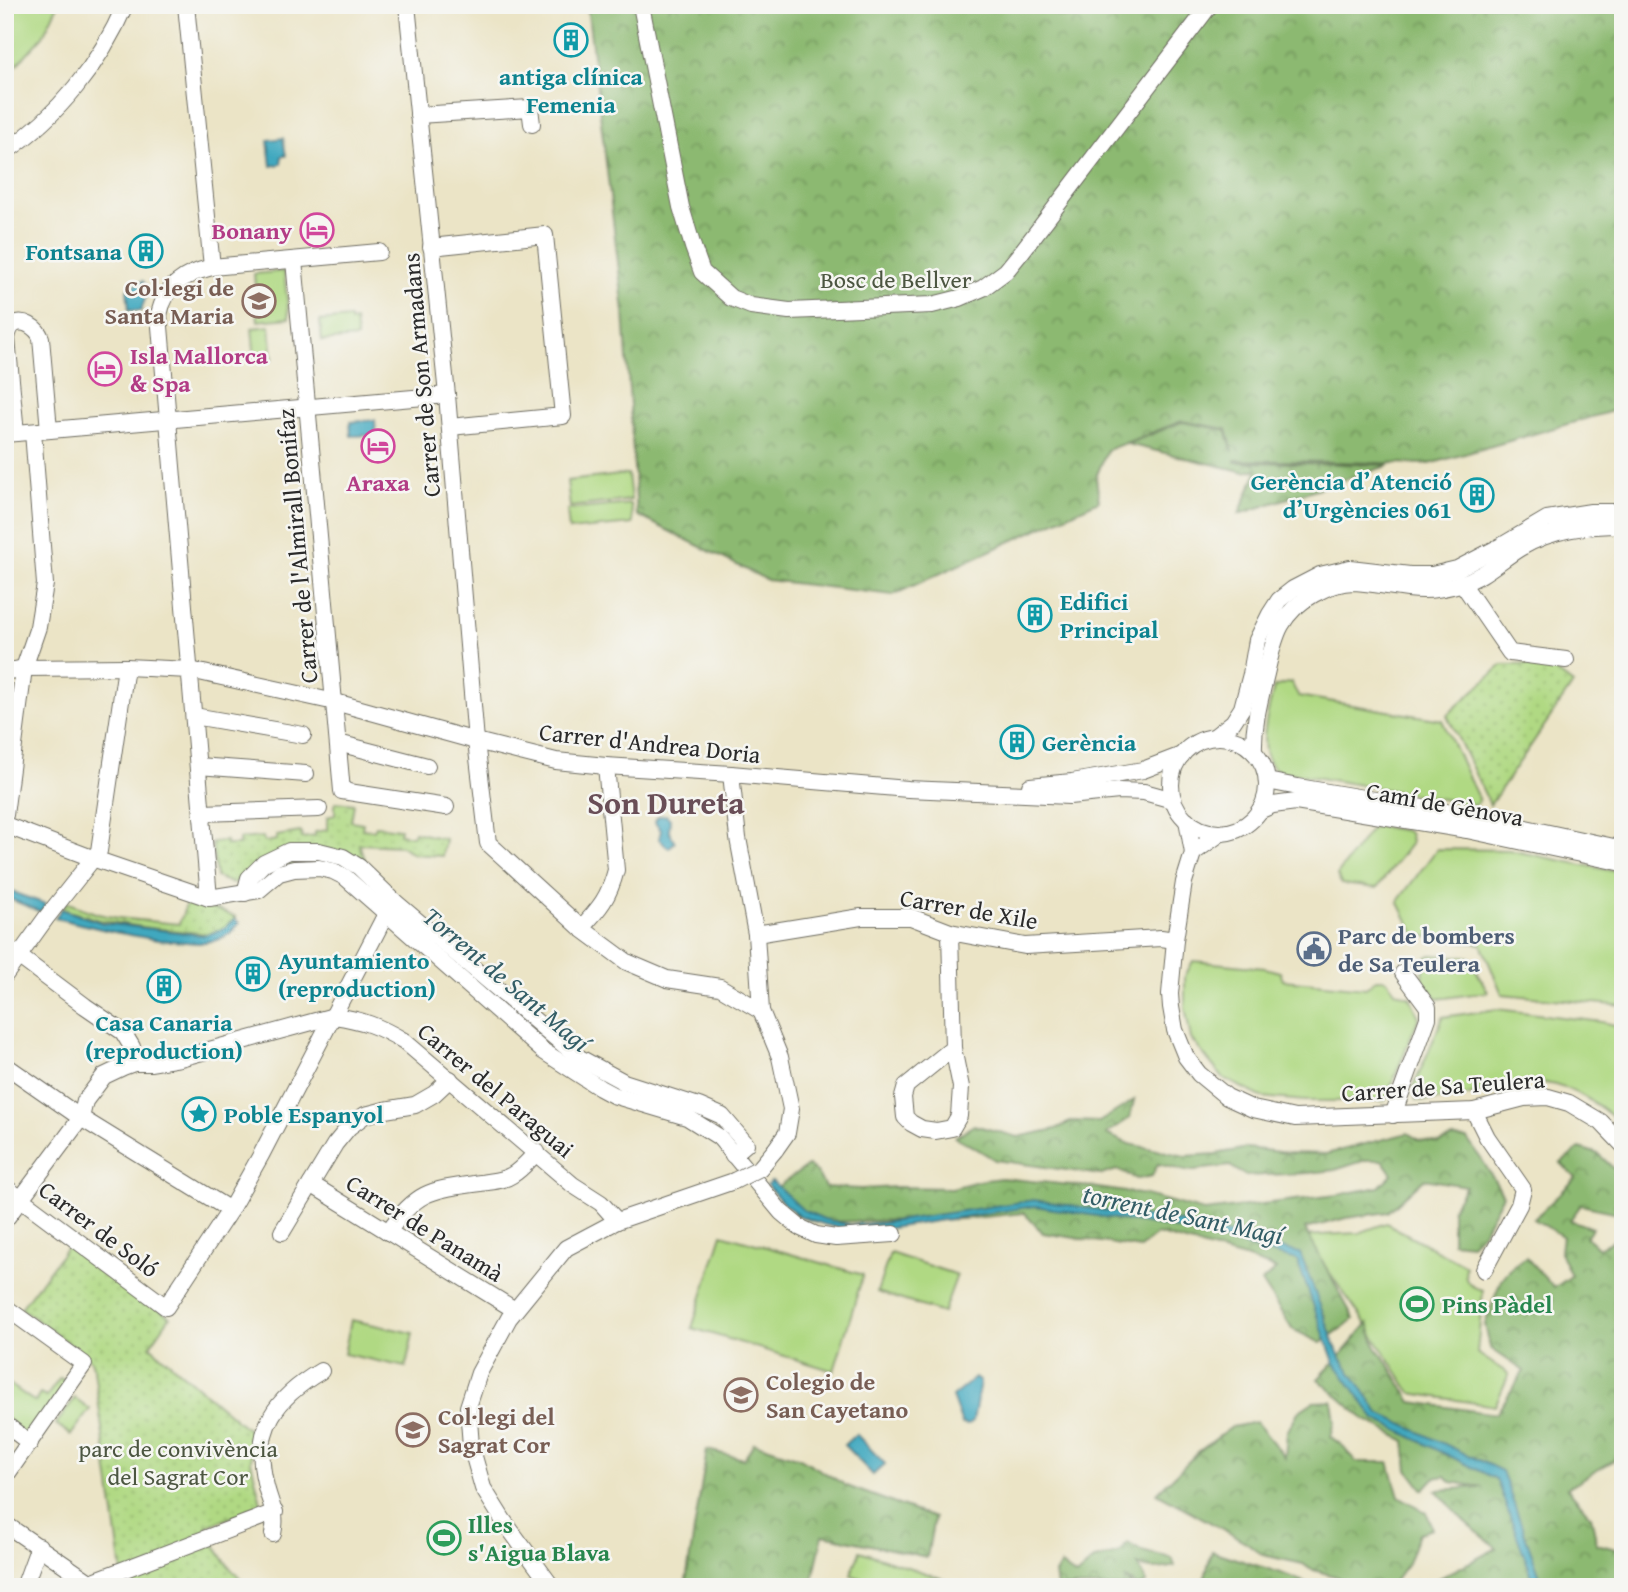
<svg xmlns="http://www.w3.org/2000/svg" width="1628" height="1592" viewBox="0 0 1628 1592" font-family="'Gentium Book Plus',serif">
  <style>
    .green { fill: #b0d983; stroke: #6e8257; stroke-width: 2 }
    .forest { fill: url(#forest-crowns); stroke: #5c724e; stroke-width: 2 }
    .park { fill: url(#park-dots); stroke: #6e8257; stroke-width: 2 }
    .water { fill: #3fa8bf; stroke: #356a75; stroke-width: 2 }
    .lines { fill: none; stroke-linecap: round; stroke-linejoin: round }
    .minor-casing { stroke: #6e6c61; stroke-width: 18 }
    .minor { stroke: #fff; stroke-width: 16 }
    .minor-bridge-casing { stroke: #6e6c61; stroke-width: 18; stroke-linecap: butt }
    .minor-bridge { stroke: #fff; stroke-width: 16 }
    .labels { text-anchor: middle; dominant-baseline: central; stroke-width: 5; stroke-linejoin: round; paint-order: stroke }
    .culture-label { font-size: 24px; font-weight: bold; fill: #0d838f; stroke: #f6f6f2; text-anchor: start }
    .hotel-label { font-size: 24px; font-weight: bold; fill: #b23c85; stroke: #f6f6f2; text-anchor: end }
    .park-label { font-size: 24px; fill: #4c5641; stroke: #f6f6f2 }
    .education-label { font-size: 24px; font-weight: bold; fill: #785e54; stroke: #f6f6f2; text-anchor: start }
    .street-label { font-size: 24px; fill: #2b2b2b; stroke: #f6f6f2 }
    .service-label { font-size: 24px; font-weight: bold; fill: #4e5e75; stroke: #f6f6f2; text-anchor: start }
    .leisure-label { font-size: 24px; font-weight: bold; fill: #27864d; stroke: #f6f6f2; text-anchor: start }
    .water-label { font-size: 26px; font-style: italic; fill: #335d66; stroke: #f6f6f2 }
    .district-label { font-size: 32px; font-weight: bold; fill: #694e57; stroke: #f6f6f2 }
  </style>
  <defs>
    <pattern id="forest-crowns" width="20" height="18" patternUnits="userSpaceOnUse" patternTransform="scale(1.75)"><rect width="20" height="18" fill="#8cb971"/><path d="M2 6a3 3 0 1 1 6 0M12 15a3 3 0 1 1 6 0" fill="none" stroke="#73975d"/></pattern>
    <pattern id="park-dots" width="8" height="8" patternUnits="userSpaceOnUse" patternTransform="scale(1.75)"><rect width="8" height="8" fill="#b0d983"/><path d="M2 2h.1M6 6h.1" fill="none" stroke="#98ba71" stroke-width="1.8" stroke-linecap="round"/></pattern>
  </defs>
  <rect width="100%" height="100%" fill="#f6f6f2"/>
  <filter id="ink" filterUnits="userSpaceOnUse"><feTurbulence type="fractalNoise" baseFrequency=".0143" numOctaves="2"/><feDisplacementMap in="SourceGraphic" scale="14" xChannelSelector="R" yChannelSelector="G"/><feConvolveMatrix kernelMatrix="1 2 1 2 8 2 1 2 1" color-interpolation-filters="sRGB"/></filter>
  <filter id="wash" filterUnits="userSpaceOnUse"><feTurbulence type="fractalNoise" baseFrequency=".00686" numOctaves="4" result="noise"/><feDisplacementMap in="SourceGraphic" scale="28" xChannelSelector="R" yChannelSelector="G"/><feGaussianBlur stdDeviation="1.57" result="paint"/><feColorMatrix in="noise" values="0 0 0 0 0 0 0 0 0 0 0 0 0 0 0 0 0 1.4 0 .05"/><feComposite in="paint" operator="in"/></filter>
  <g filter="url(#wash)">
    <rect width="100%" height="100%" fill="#ebe4c6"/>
    <!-- green -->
    <g class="green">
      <polygon points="8,5 58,5 43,36 5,78 5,14"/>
      <polygon points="284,271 289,318 258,321 254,274"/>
      <polygon points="350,318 350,322 355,321 357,338 322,341 320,321"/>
      <polygon points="270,326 273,359 255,361 252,328"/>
      <polygon points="628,474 631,500 570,507 567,481"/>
      <polygon points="631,504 633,524 569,530 567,510"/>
      <path d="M 1291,682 L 1298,696 L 1442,720 L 1479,800 L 1476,805 L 1279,771 C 1276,769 1272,767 1270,764 C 1257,743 1269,709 1274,687 Z"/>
      <polygon points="1377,826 1407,831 1410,835 1411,843 1377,888 1341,884 1337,875 1370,830"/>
      <polygon points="1437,849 1509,850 1623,873 1623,1006 1502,994 1481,944 1415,935 1398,901"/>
      <polygon points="1431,955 1469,957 1488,992 1438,999 1423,982 1424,959"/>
      <polygon points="1193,961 1265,968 1280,972 1283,980 1366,988 1376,979 1386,979 1396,992 1410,997 1419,1017 1385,1101 1305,1101 1261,1097 1223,1078 1191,1039 1185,1007 1185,976"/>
      <path d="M 1497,1009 L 1602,1022 L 1623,1027 L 1623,1125 C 1597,1103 1568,1082 1532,1082 C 1508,1082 1483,1094 1458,1097 C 1444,1099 1430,1102 1416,1100 L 1413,1088 L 1443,1017 Z"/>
      <path d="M 1386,1223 L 1466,1266 C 1463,1281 1469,1287 1483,1290 L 1477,1353 L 1509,1374 L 1495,1406 L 1411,1393 L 1362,1318 L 1303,1236 L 1359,1233 Z"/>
      <polygon points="722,1234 863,1275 834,1371 692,1328"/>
      <polygon points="890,1253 957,1275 943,1313 877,1292"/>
      <polygon points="351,1320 413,1333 406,1367 344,1354"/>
      <polygon points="60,1378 68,1382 29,1438 5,1420 5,1381 35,1402 40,1394 46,1397"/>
      <polygon points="75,1398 90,1409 71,1435 56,1424"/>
      <polygon points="860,1551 952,1582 951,1587 887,1587 851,1575"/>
    </g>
    <!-- forest -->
    <g class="forest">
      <polygon points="587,5 1040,5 1044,11 1086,15 1097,5 1623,5 1623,408 1430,464 1235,460 1235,462 1390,465 1239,514 1258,469 1245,472 1127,444 1182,422 1226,430 1233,452 1227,429 1182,421 1107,450 1096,477 1099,501 893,595 767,580 637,515 624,312"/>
      <polygon points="1134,1100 1130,1118 1106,1134 1129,1144 1185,1156 1216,1154 1247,1148 1287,1153 1326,1154 1408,1133 1419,1140 1439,1143 1453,1138 1467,1139 1484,1163 1503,1195 1483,1232 1471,1244 1452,1242 1452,1209 1466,1186 1424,1179 1388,1212 1346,1218 1305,1229 1354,1319 1321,1343 1292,1329 1262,1282 1276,1269 1248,1259 1157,1234 1140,1248 1043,1233 1024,1213 962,1219 816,1222 795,1215 777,1187 808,1166 817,1173 825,1187 861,1189 896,1187 952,1188 978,1181 1001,1178 1091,1187 1146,1195 1204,1211 1337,1195 1379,1187 1392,1174 1382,1160 1366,1160 1335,1170 1309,1173 1246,1176 1230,1166 1186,1171 1158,1164 1152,1176 1137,1179 1117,1170 1101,1175 995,1160 979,1150 955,1137 974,1125 1018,1137 1056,1129 1072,1121 1099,1122"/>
      <polygon points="1580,1148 1598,1154 1623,1177 1623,1214 1581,1205 1570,1220 1592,1228 1586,1237 1598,1248 1623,1236 1623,1451 1616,1459 1567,1488 1591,1516 1597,1544 1623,1551 1623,1587 1423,1587 1497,1548 1464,1521 1436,1490 1482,1487 1451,1482 1446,1476 1434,1478 1423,1490 1408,1470 1405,1441 1364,1419 1318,1379 1341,1355 1368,1323 1377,1349 1386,1360 1412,1402 1496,1414 1524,1371 1490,1348 1485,1324 1501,1280 1514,1265 1526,1257 1554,1288 1571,1276 1560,1252 1562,1236 1534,1219 1576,1178 1561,1163"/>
      <polygon points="1332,1401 1335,1421 1331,1437 1344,1447 1356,1462 1389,1462 1399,1496 1427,1513 1432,1529 1419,1533 1408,1563 1390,1587 1356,1587 1338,1577 1310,1569 1303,1564 1263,1555 1246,1542 1157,1493 1198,1452 1232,1427 1256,1422 1285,1457 1287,1432 1298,1412 1313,1402"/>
      <polygon points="754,1443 800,1458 847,1486 934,1518 927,1557 823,1535 811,1587 685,1587 707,1450 744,1459"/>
      <path d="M 1128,1543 L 1141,1551 L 1172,1558 L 1175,1566 C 1162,1569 1150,1571 1138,1565 L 1147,1583 L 1138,1587 L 1124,1578 L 1132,1587 L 1057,1587 L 1055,1574 L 1061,1565 L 1076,1576 L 1095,1559 L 1110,1556 L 1119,1553 Z"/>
      <path d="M 1212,1551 C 1245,1563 1284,1571 1315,1587 L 1202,1587 Z"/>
    </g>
    <!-- park -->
    <g class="park">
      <path d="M 1040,5 L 1097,5 C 1094,8 1092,11 1088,14 C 1076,22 1049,17 1040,5 Z"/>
      <polygon points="1547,664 1573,684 1490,805 1447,715 1502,665"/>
      <polygon points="335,802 354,804 351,821 363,823 362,829 374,830 376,826 400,829 399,834 412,836 414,832 445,839 442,856 413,854 401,846 359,844 365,860 350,858 245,877 233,884 216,877 212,843 226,841 226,845 239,845 239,839 263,837 264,842 277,840 276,836 301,832 302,838 315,836 315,832 327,830 327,817 335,815"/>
      <polygon points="188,899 236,917 225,928 209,934 149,928 99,920 62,909 66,902 98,914 118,918 179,924"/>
      <path d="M 71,1242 L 170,1317 L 150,1346 L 253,1434 L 251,1461 L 262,1507 L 206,1526 C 219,1555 226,1566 249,1587 L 124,1587 L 94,1370 L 91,1360 L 21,1308 Z"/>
    </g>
    <!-- water -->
    <g class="water">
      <polygon points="283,138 286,156 282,156 281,164 271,166 268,140"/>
      <polygon points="143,281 148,290 141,311 129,310 127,289"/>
      <polygon points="375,420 376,435 351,436 350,422"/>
      <polygon points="666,815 670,819 669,831 675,842 669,848 666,846 659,839 661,830 655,823 656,819 659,816"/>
      <polygon points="5,887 20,895 46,904 41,912 5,897"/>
      <path d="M 61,909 L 103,923 L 202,935 C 217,933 224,929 235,919 L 239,923 L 231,933 L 217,940 L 199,943 L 158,940 L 114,932 L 55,918 Z"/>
      <polygon points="772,1181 803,1210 824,1219 850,1225 882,1223 1034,1200 1181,1222 1300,1253 1339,1355 1379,1413 1502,1471 1544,1587 1536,1587 1496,1479 1375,1419 1334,1362 1297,1260 1184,1230 1035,1206 884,1229 850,1231 823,1224 800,1216 784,1204 767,1185"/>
      <polygon points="975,1378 980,1382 973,1421 968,1425 962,1424 952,1397"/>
      <polygon points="856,1434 885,1464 873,1475 844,1445"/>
    </g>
  </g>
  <g filter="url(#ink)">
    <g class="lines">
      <defs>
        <g id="minor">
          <polyline points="186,5 212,267"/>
          <polyline points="407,5 447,395 476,741 488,843 581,928 627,962 667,979 720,987 761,1011"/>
          <polyline points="641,5 681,207 693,247 702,272 731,298 751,306 789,311 932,305 960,298 983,288 1006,271 1023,250 1210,5"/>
          <polyline points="418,115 530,108 532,124"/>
          <path d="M 5,152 C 58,116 100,64 125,5"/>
          <polyline points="431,247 545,235 563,416 450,427"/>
          <polyline points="294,260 342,791 446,807"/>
          <path d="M 16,433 L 7,338 C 8,334 9,329 12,326 C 22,316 38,329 41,338 L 49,430"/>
          <polyline points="5,434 447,395"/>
          <polyline points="1462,583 1510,653 1566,660"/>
          <polyline points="5,672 24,668 126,667 190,670 335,702 476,741 556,761 606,766 731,774 908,789 1069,796 1119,791 1144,792 1173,800"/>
          <polyline points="194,716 303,735"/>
          <polyline points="1214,737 1233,722 1242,708 1251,674 1257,640 1270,614 1279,600 1293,589 1320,575 1350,568 1410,575 1432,575 1457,569 1503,545 1547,519 1591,512 1623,512"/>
          <circle cx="1219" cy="785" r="48"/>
          <polyline points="338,743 427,766"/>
          <path d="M 1254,752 C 1253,726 1259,703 1265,678 C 1274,641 1276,615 1314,594 C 1325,588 1341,582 1354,582 C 1377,583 1400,590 1423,590 C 1435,590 1449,587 1460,584 C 1484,577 1500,560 1520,548 C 1551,529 1587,525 1623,525"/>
          <polyline points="198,766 306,774"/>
          <polyline points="731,774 738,838 756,934 761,1011 780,1057 791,1109 787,1133 775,1150"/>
          <polyline points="1267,781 1298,787 1470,816 1623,849"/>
          <polyline points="1030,786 1072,782 1143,770 1182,755"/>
          <polyline points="1259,811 1273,805 1296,802 1467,830 1623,863"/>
          <polyline points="202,813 319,809"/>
          <polyline points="5,815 24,668 38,627 45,584 33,432"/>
          <polyline points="1187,820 1193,853 1221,833"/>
          <polyline points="5,825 92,858 209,898 259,890 279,873 294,869 319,868 333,871 345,877 543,1051 600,1088 613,1095 687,1117 719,1137 781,1212 799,1227 816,1235 836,1238 894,1234"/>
          <polyline points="1193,853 1184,882 1175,940 1170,994 1171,1007 1175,1030 1186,1057 1199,1074 1227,1097 1253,1109 1295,1118 1474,1111 1524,1098 1548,1097 1569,1103 1601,1122 1623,1145"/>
          <polyline points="245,893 249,878 264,863 289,851 319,851 343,857 359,867 394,901 578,1057 624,1082 699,1106 722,1116 746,1144 733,1155"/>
          <path d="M 209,898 L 159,315 C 165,285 185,274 212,267 L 379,252"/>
          <path d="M 581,928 C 600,908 609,897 616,870 L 606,766"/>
          <polyline points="950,932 953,1048 961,1087 959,1116 952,1128 936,1131 922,1129 911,1123 905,1117 903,1097 906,1086 953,1048"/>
          <polyline points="756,934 861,917 911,917 950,932 1025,946 1161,938 1175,940"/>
          <polyline points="5,946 85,1006 123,1032 132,1047 134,1063"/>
          <polyline points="5,975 46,918 99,851 126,667"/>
          <polyline points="5,1065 81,1118 230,1210"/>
          <polyline points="1474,1111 1487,1137 1523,1189 1519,1205 1484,1270"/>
          <polyline points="1393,1115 1428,1018 1428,1007 1403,973"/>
          <polyline points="311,1184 515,1310"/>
          <polyline points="5,1187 166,1307 230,1210 261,1155 387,912 394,901"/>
          <path d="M 5,1220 L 81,1118 L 85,1101 L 104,1076 L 123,1067 L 134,1063 L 150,1063 L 180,1058 L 334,1016 C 362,1020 379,1026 404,1041 L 573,1185 L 601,1203 L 617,1221"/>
          <polyline points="282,1232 335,1144 349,1127 365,1115 385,1110 415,1105 434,1094 450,1079"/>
          <path d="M 388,1232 C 418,1189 432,1190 481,1183 C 492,1181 503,1181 512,1175 C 521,1170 529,1160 537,1152"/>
          <polyline points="5,1307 84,1364 5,1477"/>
          <polyline points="5,1424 30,1443"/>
          <polyline points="5,1524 97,1587"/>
          <path d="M 273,1534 C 278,1511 269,1503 265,1482 C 252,1428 277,1397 321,1371"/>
          <polyline points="91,1582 275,1512"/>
          <polyline points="24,1587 39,1546"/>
          <polyline points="552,1587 503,1520 483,1488 471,1446 468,1407 479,1373 509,1318 566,1248 617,1221 734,1181"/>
        </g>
      </defs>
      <!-- minor casing -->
      <use href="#minor" class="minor-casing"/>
      <!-- minor -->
      <use href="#minor" class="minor"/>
      <defs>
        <polyline id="minor-bridge" points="734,1181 760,1168 775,1150"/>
      </defs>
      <!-- minor-bridge casing -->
      <use href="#minor-bridge" class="minor-bridge-casing"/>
      <!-- minor-bridge -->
      <use href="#minor-bridge" class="minor-bridge"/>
    </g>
  </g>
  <!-- icons -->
  <defs>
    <symbol id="building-ring" viewBox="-11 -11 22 22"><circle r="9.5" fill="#f6f6f2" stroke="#0f9aa8" stroke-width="1.5"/><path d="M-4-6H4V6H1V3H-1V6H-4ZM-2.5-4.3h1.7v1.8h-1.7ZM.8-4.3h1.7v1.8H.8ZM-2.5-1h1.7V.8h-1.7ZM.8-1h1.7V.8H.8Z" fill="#0f9aa8"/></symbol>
    <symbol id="hotel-ring" viewBox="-11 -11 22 22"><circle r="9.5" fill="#f6f6f2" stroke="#d1479c" stroke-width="1.5"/><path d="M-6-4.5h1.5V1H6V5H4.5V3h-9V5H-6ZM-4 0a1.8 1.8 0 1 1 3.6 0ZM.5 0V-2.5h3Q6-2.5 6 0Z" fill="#d1479c"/></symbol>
    <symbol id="school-ring" viewBox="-11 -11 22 22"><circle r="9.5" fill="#f6f6f2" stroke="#8d6e63" stroke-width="1.5"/><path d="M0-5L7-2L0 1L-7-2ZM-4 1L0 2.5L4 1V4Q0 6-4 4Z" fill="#8d6e63"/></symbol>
    <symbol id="civic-ring" viewBox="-11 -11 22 22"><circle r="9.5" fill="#f6f6f2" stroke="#5c6f8a" stroke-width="1.5"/><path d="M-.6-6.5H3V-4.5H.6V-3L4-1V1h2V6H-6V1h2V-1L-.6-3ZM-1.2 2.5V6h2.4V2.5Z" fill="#5c6f8a"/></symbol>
    <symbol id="sight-ring" viewBox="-11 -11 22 22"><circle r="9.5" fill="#f6f6f2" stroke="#0f9aa8" stroke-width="1.5"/><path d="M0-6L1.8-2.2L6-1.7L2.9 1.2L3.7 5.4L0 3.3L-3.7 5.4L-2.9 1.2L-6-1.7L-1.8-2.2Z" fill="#0f9aa8"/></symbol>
    <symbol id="stadium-ring" viewBox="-11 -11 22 22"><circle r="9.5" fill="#f6f6f2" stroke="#2e9e5b" stroke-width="1.5"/><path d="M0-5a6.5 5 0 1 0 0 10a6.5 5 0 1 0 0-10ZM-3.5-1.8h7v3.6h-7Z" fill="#2e9e5b"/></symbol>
  </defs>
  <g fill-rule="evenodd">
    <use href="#building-ring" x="552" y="21" width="38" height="38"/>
    <use href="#hotel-ring" x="298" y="211" width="38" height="38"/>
    <use href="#building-ring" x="127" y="232" width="38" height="38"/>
    <use href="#school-ring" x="240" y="282" width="38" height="38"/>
    <use href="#hotel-ring" x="86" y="350" width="38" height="38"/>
    <use href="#hotel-ring" x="359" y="427" width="38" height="38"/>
    <use href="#building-ring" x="1458" y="476" width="38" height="38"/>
    <use href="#building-ring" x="1016" y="596" width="38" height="38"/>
    <use href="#building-ring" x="998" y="723" width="38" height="38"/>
    <use href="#civic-ring" x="1295" y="930" width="38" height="38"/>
    <use href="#building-ring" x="234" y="955" width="38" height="38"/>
    <use href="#building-ring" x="145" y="967" width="38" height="38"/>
    <use href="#sight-ring" x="180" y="1095" width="38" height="38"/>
    <use href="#stadium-ring" x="1398" y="1285" width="38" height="38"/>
    <use href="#school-ring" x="722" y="1376" width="38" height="38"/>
    <use href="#school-ring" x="394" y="1411" width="38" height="38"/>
    <use href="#stadium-ring" x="425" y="1519" width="38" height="38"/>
  </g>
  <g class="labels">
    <!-- culture labels -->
    <g class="culture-label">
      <text x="571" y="76" text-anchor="middle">antiga clínica<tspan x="571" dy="28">Femenia</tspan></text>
      <text x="122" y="251" text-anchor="end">Fontsana</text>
      <text x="1452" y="481" text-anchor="end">Gerència d’Atenció<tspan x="1452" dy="28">d’Urgències 061</tspan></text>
      <text x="1060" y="601">Edifici<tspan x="1060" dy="28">Principal</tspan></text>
      <text x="1042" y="742">Gerència</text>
      <text x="278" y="960">Ayuntamiento<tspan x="278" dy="28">(reproduction)</tspan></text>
      <text x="164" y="1022" text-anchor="middle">Casa Canaria<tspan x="164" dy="28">(reproduction)</tspan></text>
      <text x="224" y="1114">Poble Espanyol</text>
    </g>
    <!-- hotel labels -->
    <g class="hotel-label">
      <text x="292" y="230">Bonany</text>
      <text x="130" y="355" text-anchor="start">Isla Mallorca<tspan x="130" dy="28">&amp; Spa</tspan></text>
      <text x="378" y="482" text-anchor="middle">Araxa</text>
    </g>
    <!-- park labels -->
    <g class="park-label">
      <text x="896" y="279">Bosc de Bellver</text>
      <text x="178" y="1448">parc de convivència<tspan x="178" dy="28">del Sagrat Cor</tspan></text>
    </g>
    <!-- education labels -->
    <g class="education-label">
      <text x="234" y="287" text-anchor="end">Col·legi de<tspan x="234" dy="28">Santa Maria</tspan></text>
      <text x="766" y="1381">Colegio de<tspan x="766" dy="28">San Cayetano</tspan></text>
      <text x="438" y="1416">Col·legi del<tspan x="438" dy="28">Sagrat Cor</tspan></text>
    </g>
    <!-- street labels -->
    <g class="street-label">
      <text transform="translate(421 375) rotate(-95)">Carrer de Son Armadans</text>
      <text transform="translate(297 546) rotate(-95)">Carrer de l'Almirall Bonifaz</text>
      <text transform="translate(650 743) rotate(6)">Carrer d'Andrea Doria</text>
      <text transform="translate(1445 804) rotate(10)">Camí de Gènova</text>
      <text transform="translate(969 909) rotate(10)">Carrer de Xile</text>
      <text transform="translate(1443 1086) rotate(-4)">Carrer de Sa Teulera</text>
      <text transform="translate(496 1090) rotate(40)">Carrer del Paraguai</text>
      <text transform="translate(425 1228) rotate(32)">Carrer de Panamà</text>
      <text transform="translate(99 1229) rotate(37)">Carrer de Soló</text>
    </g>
    <!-- service labels -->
    <g class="service-label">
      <text x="1338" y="935">Parc de bombers<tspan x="1338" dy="28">de Sa Teulera</tspan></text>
    </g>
    <!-- leisure labels -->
    <g class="leisure-label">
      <text x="1442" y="1304">Pins Pàdel</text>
      <text x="468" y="1524">Illes<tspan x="468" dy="28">s'Aigua Blava</tspan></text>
    </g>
    <!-- water labels -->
    <g class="water-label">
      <text transform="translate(507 979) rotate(40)">Torrent de Sant Magí</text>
      <text transform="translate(1183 1214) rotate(12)">torrent de Sant Magí</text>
    </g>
    <!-- district labels -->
    <g class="district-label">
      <text x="666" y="802">Son Dureta</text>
    </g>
  </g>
  <!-- margin -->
  <rect width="1628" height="1592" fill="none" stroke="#f6f6f2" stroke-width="28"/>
</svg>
